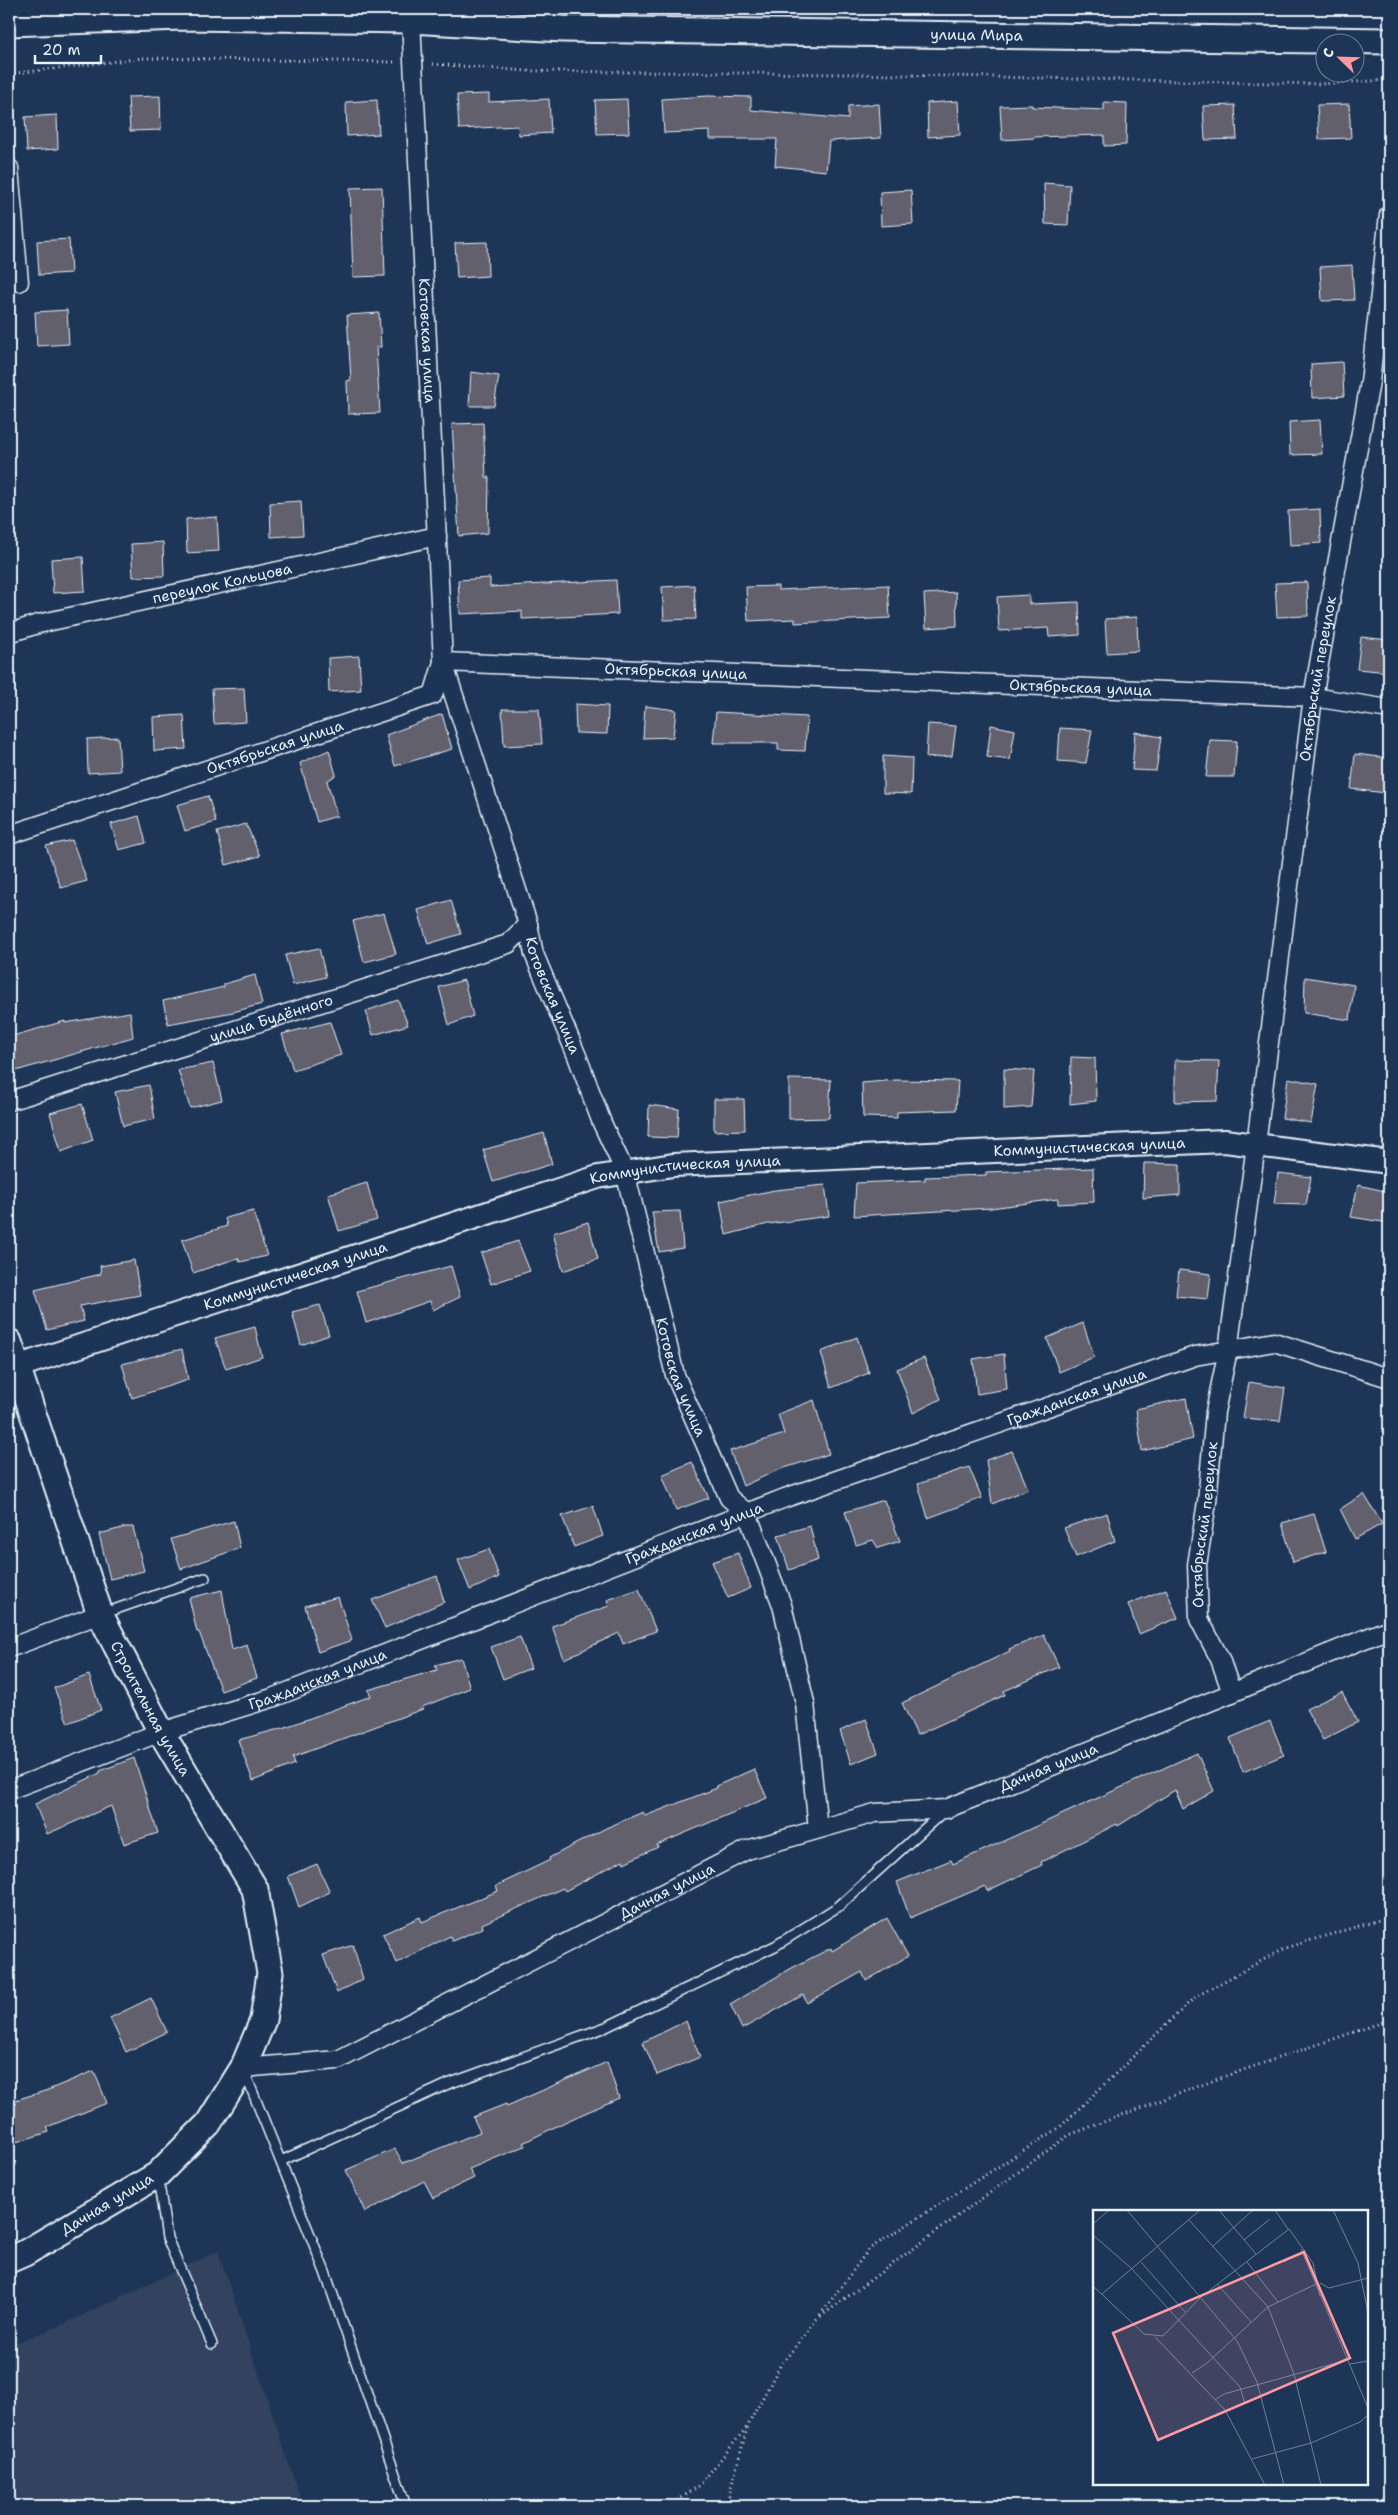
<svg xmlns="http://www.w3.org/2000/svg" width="1398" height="2515" viewBox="0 0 1398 2515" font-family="'Shantell Sans',sans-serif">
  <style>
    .built { fill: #32425e }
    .building { fill: #63606d; stroke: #e8f1f8 }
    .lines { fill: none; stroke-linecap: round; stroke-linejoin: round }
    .service-casing { stroke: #e8f1f8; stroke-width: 12 }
    .minor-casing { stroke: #e8f1f8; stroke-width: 21 }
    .tertiary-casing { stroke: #e8f1f8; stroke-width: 26 }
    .secondary-casing { stroke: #e8f1f8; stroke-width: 29 }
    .path { stroke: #e8f1f8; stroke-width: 3; stroke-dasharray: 1 4; stroke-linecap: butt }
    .service { stroke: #1d3557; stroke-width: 9 }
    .minor { stroke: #1d3557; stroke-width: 18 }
    .tertiary { stroke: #1d3557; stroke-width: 22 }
    .secondary { stroke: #1d3557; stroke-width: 25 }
    .labels { text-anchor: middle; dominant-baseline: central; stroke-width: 4.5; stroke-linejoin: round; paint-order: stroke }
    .street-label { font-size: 15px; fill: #e8f1f8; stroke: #1d3557 }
    .inset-road { fill: none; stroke: #6e8097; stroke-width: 1 }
    .view { fill: #ff9aa2; fill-opacity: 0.15; stroke: #ff9aa2; stroke-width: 2.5 }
    .inset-edge { fill: none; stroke: #e8f1f8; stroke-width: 2.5 }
  </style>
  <rect width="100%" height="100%" fill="#1d3557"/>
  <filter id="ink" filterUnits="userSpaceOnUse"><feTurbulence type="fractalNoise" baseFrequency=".02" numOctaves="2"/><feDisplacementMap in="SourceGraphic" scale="10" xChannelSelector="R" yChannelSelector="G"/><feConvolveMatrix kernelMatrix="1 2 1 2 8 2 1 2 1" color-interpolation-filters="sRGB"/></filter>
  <g filter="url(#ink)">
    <!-- built -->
    <polygon class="built" points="218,2251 303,2506 9,2506 9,2345 55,2328"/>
    <!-- building -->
    <g class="building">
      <polygon points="489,94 489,102 549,99 551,133 519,135 518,126 459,129 457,95"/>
      <polygon points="160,96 161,130 130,131 128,97"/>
      <polygon points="708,96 751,97 751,110 848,119 848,106 879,104 881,138 829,141 826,171 775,166 777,139 710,139 710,131 664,133 662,99"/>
      <polygon points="627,99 629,133 597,134 595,100"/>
      <polygon points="377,100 379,134 347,136 346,102"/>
      <polygon points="958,101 960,135 928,137 927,103"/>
      <polygon points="1104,102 1127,103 1126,145 1104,146 1104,135 1034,137 1034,138 1002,140 1000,106 1032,105 1032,107 1104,110"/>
      <polygon points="1349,104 1351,138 1319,139 1317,105"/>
      <polygon points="1235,105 1237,139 1205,140 1203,106"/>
      <polygon points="57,115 58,149 27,151 25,117"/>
      <polygon points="1044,183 1070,185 1068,225 1045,224"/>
      <polygon points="382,187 385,276 353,277 350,188"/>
      <polygon points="911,190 913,224 881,226 880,192"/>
      <polygon points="69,239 71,273 39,275 37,241"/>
      <polygon points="487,242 488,276 457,278 455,243"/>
      <polygon points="1352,265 1354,300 1322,301 1320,267"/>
      <polygon points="67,310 69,344 37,346 35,312"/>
      <polygon points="379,313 381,347 376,347 380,413 348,414 347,381 351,380 347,315"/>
      <polygon points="1342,362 1344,396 1312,398 1311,364"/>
      <polygon points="471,372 499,376 494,406 469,406"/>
      <polygon points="1320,420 1322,454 1290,455 1289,422"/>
      <polygon points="483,423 486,477 489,477 488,533 459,536 452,424"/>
      <polygon points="301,501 303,535 271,537 270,503"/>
      <polygon points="1320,509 1321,543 1290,545 1288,511"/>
      <polygon points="217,517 219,551 187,553 186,519"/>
      <polygon points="163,542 164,576 133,577 131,544"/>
      <polygon points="83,557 85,591 53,593 51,559"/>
      <polygon points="490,578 490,587 616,580 618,614 522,619 522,611 460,614 458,580"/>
      <polygon points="1307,582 1308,616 1277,617 1275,583"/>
      <polygon points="694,585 696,619 664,620 662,587"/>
      <polygon points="888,585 890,618 795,623 795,619 748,621 746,587 778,586 778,590"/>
      <polygon points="956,592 957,626 926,628 924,594"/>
      <polygon points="1029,595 1029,604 1079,602 1080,635 1049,637 1048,628 999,631 997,597"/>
      <polygon points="1137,617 1138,651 1107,653 1105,619"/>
      <polygon points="1361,637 1389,640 1389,672 1357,669"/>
      <polygon points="359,656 361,690 329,692 328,658"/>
      <polygon points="244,688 246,722 214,724 212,689"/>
      <polygon points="575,704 608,706 607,734 576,733"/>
      <polygon points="645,706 676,710 673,737 643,738"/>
      <polygon points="502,709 539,709 542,744 504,746"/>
      <polygon points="716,712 807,717 805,751 778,750 778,743 713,743"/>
      <polygon points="442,714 452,749 395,766 386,735"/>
      <polygon points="184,715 186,749 154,751 153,717"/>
      <polygon points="928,724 956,726 952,756 926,758"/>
      <polygon points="991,725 1015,730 1010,760 987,757"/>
      <polygon points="1060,728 1092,730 1086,763 1058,761"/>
      <polygon points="1135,732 1161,737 1156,771 1132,770"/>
      <polygon points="118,737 120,771 88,773 87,739"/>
      <polygon points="1210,740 1237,741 1234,777 1206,777"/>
      <polygon points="329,750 336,775 327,781 337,816 317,822 300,763"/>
      <polygon points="1355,754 1389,758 1386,793 1351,789"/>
      <polygon points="883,756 912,758 911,794 883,793"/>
      <polygon points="208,796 216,822 185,831 177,805"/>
      <polygon points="139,816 146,843 119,850 111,824"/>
      <polygon points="246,824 260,856 226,865 217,832"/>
      <polygon points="72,840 87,881 61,888 46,846"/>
      <polygon points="451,900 461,934 428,944 418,910"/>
      <polygon points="384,913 396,954 364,962 353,921"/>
      <polygon points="319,948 326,977 293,985 285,955"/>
      <polygon points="255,975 262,1004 233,1012 168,1024 163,1001 224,987 224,984"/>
      <polygon points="1305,977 1354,985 1350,1020 1304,1013"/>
      <polygon points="464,980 473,1016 449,1025 439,987"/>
      <polygon points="398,1000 408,1025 373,1035 366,1011"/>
      <polygon points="130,1012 133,1037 9,1073 9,1037 65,1021 65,1023"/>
      <polygon points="330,1022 341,1055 293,1070 282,1034"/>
      <polygon points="1071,1057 1095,1058 1096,1101 1070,1104"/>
      <polygon points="1175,1060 1219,1061 1217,1101 1175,1102"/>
      <polygon points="213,1063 222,1100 190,1108 178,1070"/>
      <polygon points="1004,1069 1034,1071 1031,1107 1004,1109"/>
      <polygon points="1288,1078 1318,1084 1311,1123 1282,1118"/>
      <polygon points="789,1079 831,1080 829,1118 789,1119"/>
      <polygon points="896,1080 958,1081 956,1110 897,1112 897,1118 863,1117 862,1083"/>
      <polygon points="149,1085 155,1119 123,1126 115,1092"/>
      <polygon points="714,1099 744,1099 745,1130 714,1131"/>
      <polygon points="82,1104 93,1140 61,1152 50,1113"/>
      <polygon points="649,1105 679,1109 677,1138 648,1137"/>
      <polygon points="544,1133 552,1164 493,1182 483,1150"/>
      <polygon points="1144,1163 1180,1164 1180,1195 1143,1198"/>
      <polygon points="1093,1168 1094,1202 1058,1204 1058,1199 991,1208 854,1216 856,1183 925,1180 925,1177 986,1175 986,1172"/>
      <polygon points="1278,1173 1311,1177 1306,1205 1274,1204"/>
      <polygon points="367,1183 377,1220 339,1231 328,1194"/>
      <polygon points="825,1185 829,1216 768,1224 726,1235 720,1201 775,1190"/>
      <polygon points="1358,1185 1389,1192 1389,1223 1351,1217"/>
      <polygon points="253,1211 267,1256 240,1262 238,1258 193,1273 182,1240 227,1226 225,1218"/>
      <polygon points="680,1211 683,1248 659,1252 652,1212"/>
      <polygon points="588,1222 598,1259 563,1271 553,1233"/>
      <polygon points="518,1241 530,1271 491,1284 481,1253"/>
      <polygon points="134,1260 140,1295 80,1306 84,1321 47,1330 35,1290 101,1274 100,1266"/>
      <polygon points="451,1266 460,1297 433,1310 430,1301 366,1323 357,1291"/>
      <polygon points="1179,1270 1211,1274 1208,1299 1176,1296"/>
      <polygon points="320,1305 329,1335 301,1345 292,1312"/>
      <polygon points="1083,1323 1094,1357 1059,1372 1047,1338"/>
      <polygon points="255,1327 262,1357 226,1369 215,1338"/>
      <polygon points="857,1337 869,1373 831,1388 821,1352"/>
      <polygon points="182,1349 188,1380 132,1398 122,1364"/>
      <polygon points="1004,1354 1007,1389 977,1394 973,1359"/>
      <polygon points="924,1358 941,1399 913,1413 897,1369"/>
      <polygon points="1249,1382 1285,1388 1280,1421 1243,1418"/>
      <polygon points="1186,1398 1193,1439 1142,1451 1136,1409"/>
      <polygon points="814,1400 829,1454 778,1470 743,1486 730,1451 784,1434 778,1414"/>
      <polygon points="1012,1451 1028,1489 992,1504 986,1460"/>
      <polygon points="692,1462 709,1498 676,1510 662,1475"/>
      <polygon points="969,1467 982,1498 928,1518 918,1484"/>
      <polygon points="1364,1494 1382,1524 1355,1539 1340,1509"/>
      <polygon points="884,1500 900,1541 878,1548 873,1540 856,1545 845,1512"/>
      <polygon points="593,1506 603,1536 574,1547 562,1516"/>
      <polygon points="1107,1513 1115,1541 1076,1557 1064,1528"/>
      <polygon points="1314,1514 1326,1552 1293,1562 1282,1523"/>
      <polygon points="234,1521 240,1548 181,1569 171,1539"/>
      <polygon points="810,1526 818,1560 789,1570 778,1535"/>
      <polygon points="126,1527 133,1527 144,1571 110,1579 99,1534"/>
      <polygon points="489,1549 499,1577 470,1590 458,1560"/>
      <polygon points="738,1553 751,1588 728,1598 712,1562"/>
      <polygon points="437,1576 444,1602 385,1628 372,1600"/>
      <polygon points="639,1589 656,1631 623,1644 619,1633 564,1659 552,1626 609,1606 607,1600"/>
      <polygon points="1166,1589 1178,1618 1139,1634 1128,1604"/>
      <polygon points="222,1590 232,1650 247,1645 257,1678 221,1691 199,1632 197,1632 189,1598"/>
      <polygon points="338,1597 352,1640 318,1652 305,1606"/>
      <polygon points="1044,1635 1059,1667 1004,1691 1005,1695 917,1735 902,1703 1010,1651 1009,1649"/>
      <polygon points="520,1637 531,1668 503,1679 491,1647"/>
      <polygon points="461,1658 470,1688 422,1707 423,1709 293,1757 295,1764 253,1781 238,1740 283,1728 371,1696 368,1690 437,1670 435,1665"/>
      <polygon points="89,1675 101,1710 68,1723 54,1688"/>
      <polygon points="1342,1692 1358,1722 1323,1740 1306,1709"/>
      <polygon points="866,1719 878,1753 851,1764 840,1731"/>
      <polygon points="1270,1721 1284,1755 1243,1772 1230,1738"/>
      <polygon points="1197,1753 1214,1791 1183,1809 1175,1790 1118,1826 1117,1824 1041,1862 1042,1865 987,1891 985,1886 910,1918 897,1882 951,1860 953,1864"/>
      <polygon points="134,1758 158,1833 124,1844 111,1806 47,1834 35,1804 100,1773 100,1771"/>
      <polygon points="754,1769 767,1798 657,1845 658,1847 624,1863 623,1860 565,1891 563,1888 482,1924 483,1928 452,1941 450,1936 397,1963 383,1934 420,1917 422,1922 498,1891 496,1886 550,1860 549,1858 606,1828 643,1812 645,1816 717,1788 716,1786"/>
      <polygon points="317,1864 330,1892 299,1907 288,1876"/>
      <polygon points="887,1918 908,1956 866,1981 862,1972 807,2003 803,1995 742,2029 730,2004 790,1969 831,1948 832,1951"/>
      <polygon points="353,1945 363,1979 337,1993 323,1955"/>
      <polygon points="151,1998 167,2032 126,2052 110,2018"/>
      <polygon points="686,2021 700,2057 657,2075 643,2042"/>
      <polygon points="607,2062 619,2098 567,2121 523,2143 525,2146 469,2169 474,2178 433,2198 424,2181 365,2212 346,2170 395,2149 403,2163 480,2132 473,2117 506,2104 507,2106"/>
      <polygon points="94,2071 107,2103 47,2127 49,2132 13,2143 9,2131 9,2102 48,2090"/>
    </g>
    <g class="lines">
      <defs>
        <g id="service">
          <polyline points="102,1614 205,1578"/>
          <polyline points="245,2073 325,2272 406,2506"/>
          <polyline points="281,2161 448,2084 606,2027 775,1946 839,1906 944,1811"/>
          <polyline points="158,2177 167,2238 212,2344"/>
        </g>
        <g id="minor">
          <path id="s1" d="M 411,20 L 443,662 L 528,924 L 534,954 L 577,1056 L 602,1123 L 625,1172 L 675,1375 L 729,1498 L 747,1513 L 782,1605 L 805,1703 L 818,1829"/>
          <polyline points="9,168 19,282"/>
          <path id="s2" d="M 9,633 L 38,624 L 437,536"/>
          <path id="s3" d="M 9,835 L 433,695 L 443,662 L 1313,697 L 1389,709"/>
          <path id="s4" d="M 9,1101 L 508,944 L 528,924"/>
          <polyline points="9,1648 100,1614"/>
          <path id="s5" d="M 1232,1693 L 1220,1659 L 1199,1619 L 1197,1565 L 1207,1502 L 1215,1412 L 1228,1350 L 1256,1145 L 1313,697 L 1370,382 L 1389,215"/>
          <path id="s6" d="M 9,1790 L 161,1732 L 272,1698 L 785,1498 L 1195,1356 L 1274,1342 L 1389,1378"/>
          <path id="s7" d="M 243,2068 L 338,2060 L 747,1850 L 875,1813 L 946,1809 L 1389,1629"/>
        </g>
        <g id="tertiary">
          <path id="s8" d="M 16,1367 L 598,1177 L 673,1165 L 1225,1141 L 1389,1162"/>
        </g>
        <g id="secondary">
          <path id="s9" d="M 9,23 L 182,17 L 411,20 L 563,29 L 1389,41"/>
          <path id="s10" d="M 9,1342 L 100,1614 L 161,1732 L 255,1889 L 270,1973 L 263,2020 L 243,2068 L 208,2124 L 157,2175 L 25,2253 L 9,2260"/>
        </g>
      </defs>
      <!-- service casing -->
      <use href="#service" class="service-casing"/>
      <!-- minor casing -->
      <use href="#minor" class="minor-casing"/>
      <!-- tertiary casing -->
      <use href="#tertiary" class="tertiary-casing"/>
      <!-- secondary casing -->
      <use href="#secondary" class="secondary-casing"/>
      <!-- path -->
      <g class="path">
        <polyline points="433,64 527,71 852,74 1319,84 1389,80"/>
        <polyline points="9,74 143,58 394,62"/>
        <polyline points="820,2315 869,2249 1059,2128 1195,1997 1285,1948 1389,1917"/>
        <polyline points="669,2506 699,2486 747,2427"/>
        <polyline points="726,2506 748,2425 780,2366 817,2319 1069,2135 1223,2077 1389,2020"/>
      </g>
      <!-- service -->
      <use href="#service" class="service"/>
      <!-- minor -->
      <use href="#minor" class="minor"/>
      <!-- tertiary -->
      <use href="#tertiary" class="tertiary"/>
      <!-- secondary -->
      <use href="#secondary" class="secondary"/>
    </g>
  </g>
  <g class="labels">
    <!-- street labels -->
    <g class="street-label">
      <text stroke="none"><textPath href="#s9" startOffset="968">улица Мира</textPath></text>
      <text stroke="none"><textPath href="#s1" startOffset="321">Котовская улица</textPath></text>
      <text stroke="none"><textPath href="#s2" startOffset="219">переулок Кольцова</textPath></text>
      <text stroke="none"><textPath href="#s3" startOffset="714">Октябрьская улица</textPath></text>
      <text stroke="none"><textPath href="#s5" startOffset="1030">Октябрьский переулок</textPath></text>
      <text stroke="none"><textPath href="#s3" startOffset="1119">Октябрьская улица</textPath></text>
      <text stroke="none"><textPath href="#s3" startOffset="280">Октябрьская улица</textPath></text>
      <text stroke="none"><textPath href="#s1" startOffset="994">Котовская улица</textPath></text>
      <text stroke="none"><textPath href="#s4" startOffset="275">улица Будённого</textPath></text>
      <text stroke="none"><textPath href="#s8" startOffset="1105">Коммунистическая улица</textPath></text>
      <text stroke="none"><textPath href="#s8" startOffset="700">Коммунистическая улица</textPath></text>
      <text stroke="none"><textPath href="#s8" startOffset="294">Коммунистическая улица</textPath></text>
      <text stroke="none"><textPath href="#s1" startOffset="1398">Котовская улица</textPath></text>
      <text stroke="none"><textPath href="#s6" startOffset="1138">Гражданская улица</textPath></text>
      <text stroke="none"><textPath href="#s5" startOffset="176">Октябрьский переулок</textPath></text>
      <text stroke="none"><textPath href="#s6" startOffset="732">Гражданская улица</textPath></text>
      <text stroke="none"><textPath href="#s6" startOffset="328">Гражданская улица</textPath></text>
      <text stroke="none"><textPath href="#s10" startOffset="394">Строительная улица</textPath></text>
      <text stroke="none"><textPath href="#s7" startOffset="870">Дачная улица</textPath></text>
      <text stroke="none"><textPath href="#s7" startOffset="465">Дачная улица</textPath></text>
      <text transform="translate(107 2204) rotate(-31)">Дачная улица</text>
    </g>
  </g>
  <!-- overview -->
  <g transform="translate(1093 2210)">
    <rect width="275" height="275" fill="#1d3557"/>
    <path class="inset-road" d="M 34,0 L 144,131 L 164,172 L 191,275M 126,0 L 163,44M 182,0 L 195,19M 240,0 L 265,53 L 275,103M 96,10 L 175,97 L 201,164 L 228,275M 0,14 L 16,0M 0,25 L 38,58 L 147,177 L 152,194M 151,30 L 177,9M 119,37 L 160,0M 208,39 L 275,198M 48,52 L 92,102M 154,52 L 185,92M 191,52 L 209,42M 227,73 L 236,78 L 275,68M 124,74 L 158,112M 0,76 L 51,124 L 70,126 L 108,87 L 196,19 L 220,53 L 227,86M 9,84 L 107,0M 62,127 L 132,200 L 172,275M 257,154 L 275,151M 99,163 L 114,153 L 175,97 L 223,74M 122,190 L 131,184 L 254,150M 159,249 L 218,233 L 267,212 L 275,205"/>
    <path class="view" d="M 211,42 L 257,148 L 65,230 L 20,123 Z"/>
    <rect width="275" height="275" class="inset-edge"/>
  </g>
  <!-- margin -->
  <rect width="1398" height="2515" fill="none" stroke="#1d3557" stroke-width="30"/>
  <rect x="15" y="15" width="1368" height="2485" fill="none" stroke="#e8f1f8" stroke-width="2" filter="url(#ink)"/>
  <!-- north arrow -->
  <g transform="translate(1340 58) rotate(293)"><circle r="24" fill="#1d3557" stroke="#6e8097"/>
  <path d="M0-4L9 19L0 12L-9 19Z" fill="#ff9aa2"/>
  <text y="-8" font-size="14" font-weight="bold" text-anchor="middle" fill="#e8f1f8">С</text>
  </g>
  <!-- scale -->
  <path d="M35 55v8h66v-8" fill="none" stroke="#e8f1f8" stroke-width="2.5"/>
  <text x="42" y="55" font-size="15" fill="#e8f1f8" stroke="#1d3557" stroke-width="4" paint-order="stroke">20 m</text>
</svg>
